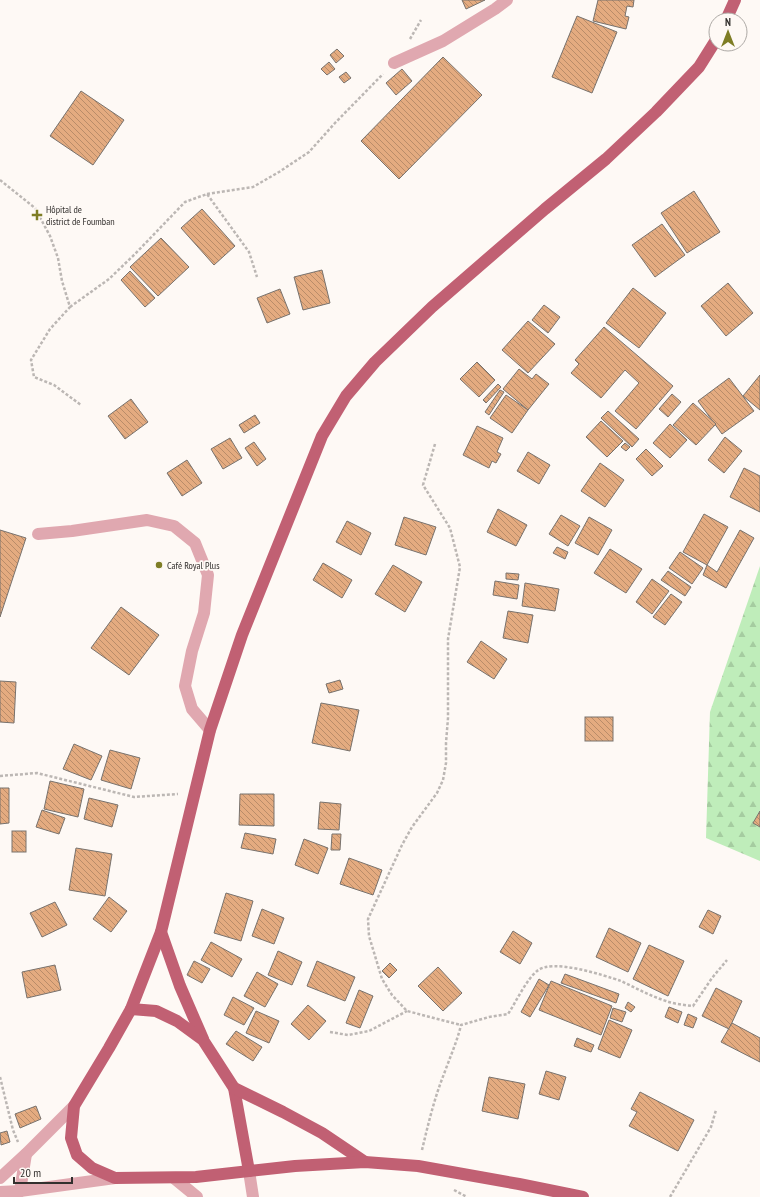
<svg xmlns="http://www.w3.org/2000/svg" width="760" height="1197" viewBox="0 0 760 1197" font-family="'PT Sans Narrow',sans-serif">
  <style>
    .forest { fill: url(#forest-firs) }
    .building { fill: url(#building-back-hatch); stroke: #78726d }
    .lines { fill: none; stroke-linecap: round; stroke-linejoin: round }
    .path { stroke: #bcb7b4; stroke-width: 2.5; stroke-dasharray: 3 2; stroke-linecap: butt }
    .minor { stroke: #e0a8b0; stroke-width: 12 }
    .major { stroke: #c16073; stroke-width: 12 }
    .poi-dot { fill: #7e7d25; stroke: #fef9f5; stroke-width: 1.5 }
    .labels { text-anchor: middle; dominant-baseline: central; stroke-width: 3.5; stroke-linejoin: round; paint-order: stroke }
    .poi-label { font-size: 10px; fill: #33302e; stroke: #fef9f5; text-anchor: start }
  </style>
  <defs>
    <pattern id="forest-firs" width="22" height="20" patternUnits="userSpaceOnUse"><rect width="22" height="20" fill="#bfedba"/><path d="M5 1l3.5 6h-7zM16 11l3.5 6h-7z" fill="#a5cca0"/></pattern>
    <pattern id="building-back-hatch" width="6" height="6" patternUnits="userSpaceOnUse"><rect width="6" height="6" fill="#e4ab80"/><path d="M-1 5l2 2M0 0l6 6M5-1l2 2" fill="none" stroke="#b98c69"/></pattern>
  </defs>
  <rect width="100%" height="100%" fill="#fef9f5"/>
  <!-- forest -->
  <polygon class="forest" points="760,566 760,861 706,838 710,712"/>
  <!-- building -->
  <g class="building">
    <polygon points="462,0 485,0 466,9"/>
    <polygon points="598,0 634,0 633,7 627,6 625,16 629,17 626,29 593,21"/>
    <polygon points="577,16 617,32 592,93 552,77"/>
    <polygon points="337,49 344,56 336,63 330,55"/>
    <polygon points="443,57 482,95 399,179 361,141"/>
    <polygon points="329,62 335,69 327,75 321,69"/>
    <polygon points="402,69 412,81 396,95 386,83"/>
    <polygon points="346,72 351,78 344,83 339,77"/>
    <polygon points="81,91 124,120 93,165 50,136"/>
    <polygon points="694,191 720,232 687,253 661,213"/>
    <polygon points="202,209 235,246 214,265 181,228"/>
    <polygon points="662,224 685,255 655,277 632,245"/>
    <polygon points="161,238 189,267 158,296 130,267"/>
    <polygon points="322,270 330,303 303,310 294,277"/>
    <polygon points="130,271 155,298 145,307 121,280"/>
    <polygon points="728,283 753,313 726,336 701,306"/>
    <polygon points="633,288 666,313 639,348 606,323"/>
    <polygon points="280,289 290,314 267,323 257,298"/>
    <polygon points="544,305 560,317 548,333 532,320"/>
    <polygon points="528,321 555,344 528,373 502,350"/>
    <polygon points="604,327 673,386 636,429 615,411 639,383 625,370 601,398 571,373 579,364 575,360"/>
    <polygon points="477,362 495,380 479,397 460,379"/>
    <polygon points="519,369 532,379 536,374 549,384 528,410 503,389"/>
    <polygon points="760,375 760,410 743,396"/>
    <polygon points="729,378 754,411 722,434 698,401"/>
    <polygon points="498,384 501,387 486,403 483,400"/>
    <polygon points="500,390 504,392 489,415 485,412"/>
    <polygon points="672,394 681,402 668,417 659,409"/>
    <polygon points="506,395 528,410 512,433 490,418"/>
    <polygon points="131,399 148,422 125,439 108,416"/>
    <polygon points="693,403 716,424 696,445 673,425"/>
    <polygon points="608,411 639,439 632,447 601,418"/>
    <polygon points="255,415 260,423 244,433 239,425"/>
    <polygon points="601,421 623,441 607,457 586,437"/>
    <polygon points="670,424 687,440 670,458 653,443"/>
    <polygon points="477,426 503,438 497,452 501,454 496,463 492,461 489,468 463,455"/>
    <polygon points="725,437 742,451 724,473 708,460"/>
    <polygon points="230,438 242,458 223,469 211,449"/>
    <polygon points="254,442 266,459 257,466 245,448"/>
    <polygon points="625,443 630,447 626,451 621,447"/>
    <polygon points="646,449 663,466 652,476 636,459"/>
    <polygon points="528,452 550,465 539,484 517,471"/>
    <polygon points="187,460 202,483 182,496 167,473"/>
    <polygon points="600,463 624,480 605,507 581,491"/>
    <polygon points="744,468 760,476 760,512 730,497"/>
    <polygon points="498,509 527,525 516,546 487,532"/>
    <polygon points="704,514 728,527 707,565 683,552"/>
    <polygon points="561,515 580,526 568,546 549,534"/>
    <polygon points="404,517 436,527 426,555 395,545"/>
    <polygon points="589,517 612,530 598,555 575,543"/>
    <polygon points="347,521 371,533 361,555 336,542"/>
    <polygon points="0,530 26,538 0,617"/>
    <polygon points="740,530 754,538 726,588 703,575 707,565 717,572"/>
    <polygon points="557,547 568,552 565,559 553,553"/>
    <polygon points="610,549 642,569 626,593 594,573"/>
    <polygon points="680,552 703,568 692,584 669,568"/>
    <polygon points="323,563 352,580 342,598 313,580"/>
    <polygon points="393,565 422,582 405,612 375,594"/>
    <polygon points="668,571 691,587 685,596 661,580"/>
    <polygon points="506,573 519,574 518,580 506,579"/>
    <polygon points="652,579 669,591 652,614 636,602"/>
    <polygon points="495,581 519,585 517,599 493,595"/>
    <polygon points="525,583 559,589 555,611 522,606"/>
    <polygon points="671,594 682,602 665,625 653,617"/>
    <polygon points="121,607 159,635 129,675 91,648"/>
    <polygon points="508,611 533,615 528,643 503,638"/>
    <polygon points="481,641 507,659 494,679 467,662"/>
    <polygon points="340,680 343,689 329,693 326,684"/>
    <polygon points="0,681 16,682 14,723 0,722"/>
    <polygon points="321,703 359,710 350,751 312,743"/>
    <rect x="585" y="717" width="28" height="24"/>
    <polygon points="74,744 102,756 91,780 63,769"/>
    <polygon points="110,750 140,758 131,789 101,780"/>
    <polygon points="50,781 84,789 78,817 44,809"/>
    <polygon points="0,788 9,788 9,823 0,824"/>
    <polygon points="240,794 274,794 274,826 239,825"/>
    <polygon points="89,798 118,805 112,827 84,819"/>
    <polygon points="320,802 341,804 339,830 318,829"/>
    <polygon points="42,810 65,818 59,834 36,827"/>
    <polygon points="760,811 760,827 753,823"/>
    <rect x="12" y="831" width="14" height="21"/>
    <polygon points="245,833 276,839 273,854 241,848"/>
    <polygon points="332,834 341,834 340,850 331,850"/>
    <polygon points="304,839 328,848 318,874 295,865"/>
    <polygon points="76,848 112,854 105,896 69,890"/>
    <polygon points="349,858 382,870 373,895 340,884"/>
    <polygon points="226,893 253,901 241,941 214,933"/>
    <polygon points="109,897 127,911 111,932 93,919"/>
    <polygon points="55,902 67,925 42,937 30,913"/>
    <polygon points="262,909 284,918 274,944 252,936"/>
    <polygon points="708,910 721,916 713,934 699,927"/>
    <polygon points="609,928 641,943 628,972 596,957"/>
    <polygon points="513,931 532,943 520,964 500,952"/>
    <polygon points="211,942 242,959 232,977 201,960"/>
    <polygon points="649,945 684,961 668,996 633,979"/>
    <polygon points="278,951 302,962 292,985 268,975"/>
    <polygon points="194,961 210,969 202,983 187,975"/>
    <polygon points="317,961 355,977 345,1001 307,986"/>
    <polygon points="390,963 397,970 389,978 382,971"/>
    <polygon points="55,965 61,990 27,998 22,972"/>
    <polygon points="438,967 462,993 443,1011 418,986"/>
    <polygon points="257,972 278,984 265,1007 244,996"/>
    <polygon points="565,974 619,994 616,1003 561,983"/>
    <polygon points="539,979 549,985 530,1017 521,1012"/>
    <polygon points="551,981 612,1006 601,1035 539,1010"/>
    <polygon points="716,988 742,1001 729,1029 702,1016"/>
    <polygon points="359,990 373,996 360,1028 346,1023"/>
    <polygon points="233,997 254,1008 244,1025 224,1015"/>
    <polygon points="628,1002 635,1007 631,1012 625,1008"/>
    <polygon points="308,1005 326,1021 309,1040 291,1024"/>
    <polygon points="669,1007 682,1012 678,1023 665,1017"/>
    <polygon points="613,1008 626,1012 622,1022 610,1018"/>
    <polygon points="256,1011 279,1021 269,1043 246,1033"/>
    <polygon points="688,1014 697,1018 693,1028 684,1025"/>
    <polygon points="609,1020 632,1030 620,1058 598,1049"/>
    <polygon points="732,1023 760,1038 760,1062 721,1042"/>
    <polygon points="236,1031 262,1047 253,1061 226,1044"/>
    <polygon points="577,1038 594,1045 591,1052 574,1046"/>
    <polygon points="546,1071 566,1077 559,1100 539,1094"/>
    <polygon points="489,1077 525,1084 518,1119 482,1111"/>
    <polygon points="640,1092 694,1120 678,1151 629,1126 637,1112 631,1109"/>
    <polygon points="36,1106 41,1119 20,1128 15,1114"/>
    <polygon points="7,1131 10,1142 1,1145 0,1133"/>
  </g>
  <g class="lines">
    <!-- path -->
    <g class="path">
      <polyline points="410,39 421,20"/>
      <polyline points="0,180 35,208 50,236 58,258 62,281 70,307 50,329 31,360 34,377 54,385 81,405"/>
      <polyline points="207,194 253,187 279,172 309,152 335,123 383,74"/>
      <polyline points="70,307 109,279 135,254 185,202 207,194 249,252 257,277"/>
      <polyline points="435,444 423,485 450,528 460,567 448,639 448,718 446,743 446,763 443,780 437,793 412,827 402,845 368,919 369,936 382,979 392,995 407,1011 461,1025"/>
      <polyline points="0,776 37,773 134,797 178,794"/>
      <polyline points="330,1032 348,1035 369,1031 407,1011"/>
      <polyline points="0,1077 13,1130 18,1142"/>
      <path d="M 422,1150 C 428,1125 434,1099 444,1074 C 450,1057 457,1042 461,1025 L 489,1017 L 508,1014 C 516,1002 526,980 537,971 C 552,958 603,975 621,981 C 636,988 650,996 666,1001 C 674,1004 684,1005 693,1006 L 712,978 L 727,960"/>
      <polyline points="454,1190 467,1197"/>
      <polyline points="670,1197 711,1127 716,1110"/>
    </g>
    <!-- minor -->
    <g class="minor">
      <polyline points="394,63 443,41 495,9 507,0"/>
      <polyline points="38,534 72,531 147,520 174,526 195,543 208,575 204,613 192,651 185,686 192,709 210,730"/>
      <polyline points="249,1171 253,1197"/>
      <polyline points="0,1178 26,1154 74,1106"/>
      <polyline points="174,1178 197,1197"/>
      <polyline points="0,1192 20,1191 115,1178"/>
      <polyline points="15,1196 20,1191 26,1154"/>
    </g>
    <!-- major -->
    <g class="major">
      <polyline points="726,20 735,0"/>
      <polyline points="161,932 180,986 203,1039"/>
      <polyline points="131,1009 156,1011 177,1021 203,1040 234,1088 249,1171"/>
      <polyline points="234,1088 283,1112 322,1133 365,1162"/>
      <polyline points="583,1197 519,1184 418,1166 365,1162 295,1166 196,1177 115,1178 92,1168 77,1155 71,1138 74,1106 109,1048 131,1009 161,932 210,730 242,635 322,436 346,396 375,362 432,307 545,209 606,159 656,112 699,67 716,40"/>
    </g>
  </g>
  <!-- markers -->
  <g class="poi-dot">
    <path d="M35 209h4v4h4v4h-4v4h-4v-4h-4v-4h4z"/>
    <circle cx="159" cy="565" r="4"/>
  </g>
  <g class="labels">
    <!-- poi labels -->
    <g class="poi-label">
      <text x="46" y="209">Hôpital de<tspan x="46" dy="12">district de Foumban</tspan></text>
      <text x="167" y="565">Café Royal Plus</text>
    </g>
  </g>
  <!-- north arrow -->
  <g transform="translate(728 32)"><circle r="19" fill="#fef9f5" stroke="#ada9a5"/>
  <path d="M0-3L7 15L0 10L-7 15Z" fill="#7e7d25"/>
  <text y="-6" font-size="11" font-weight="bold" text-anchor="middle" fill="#33302e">N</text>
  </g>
  <!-- scale -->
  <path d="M14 1177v6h58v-6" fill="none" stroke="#33302e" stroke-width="2"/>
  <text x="20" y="1177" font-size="12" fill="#33302e" stroke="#fef9f5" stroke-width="3" paint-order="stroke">20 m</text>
</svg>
